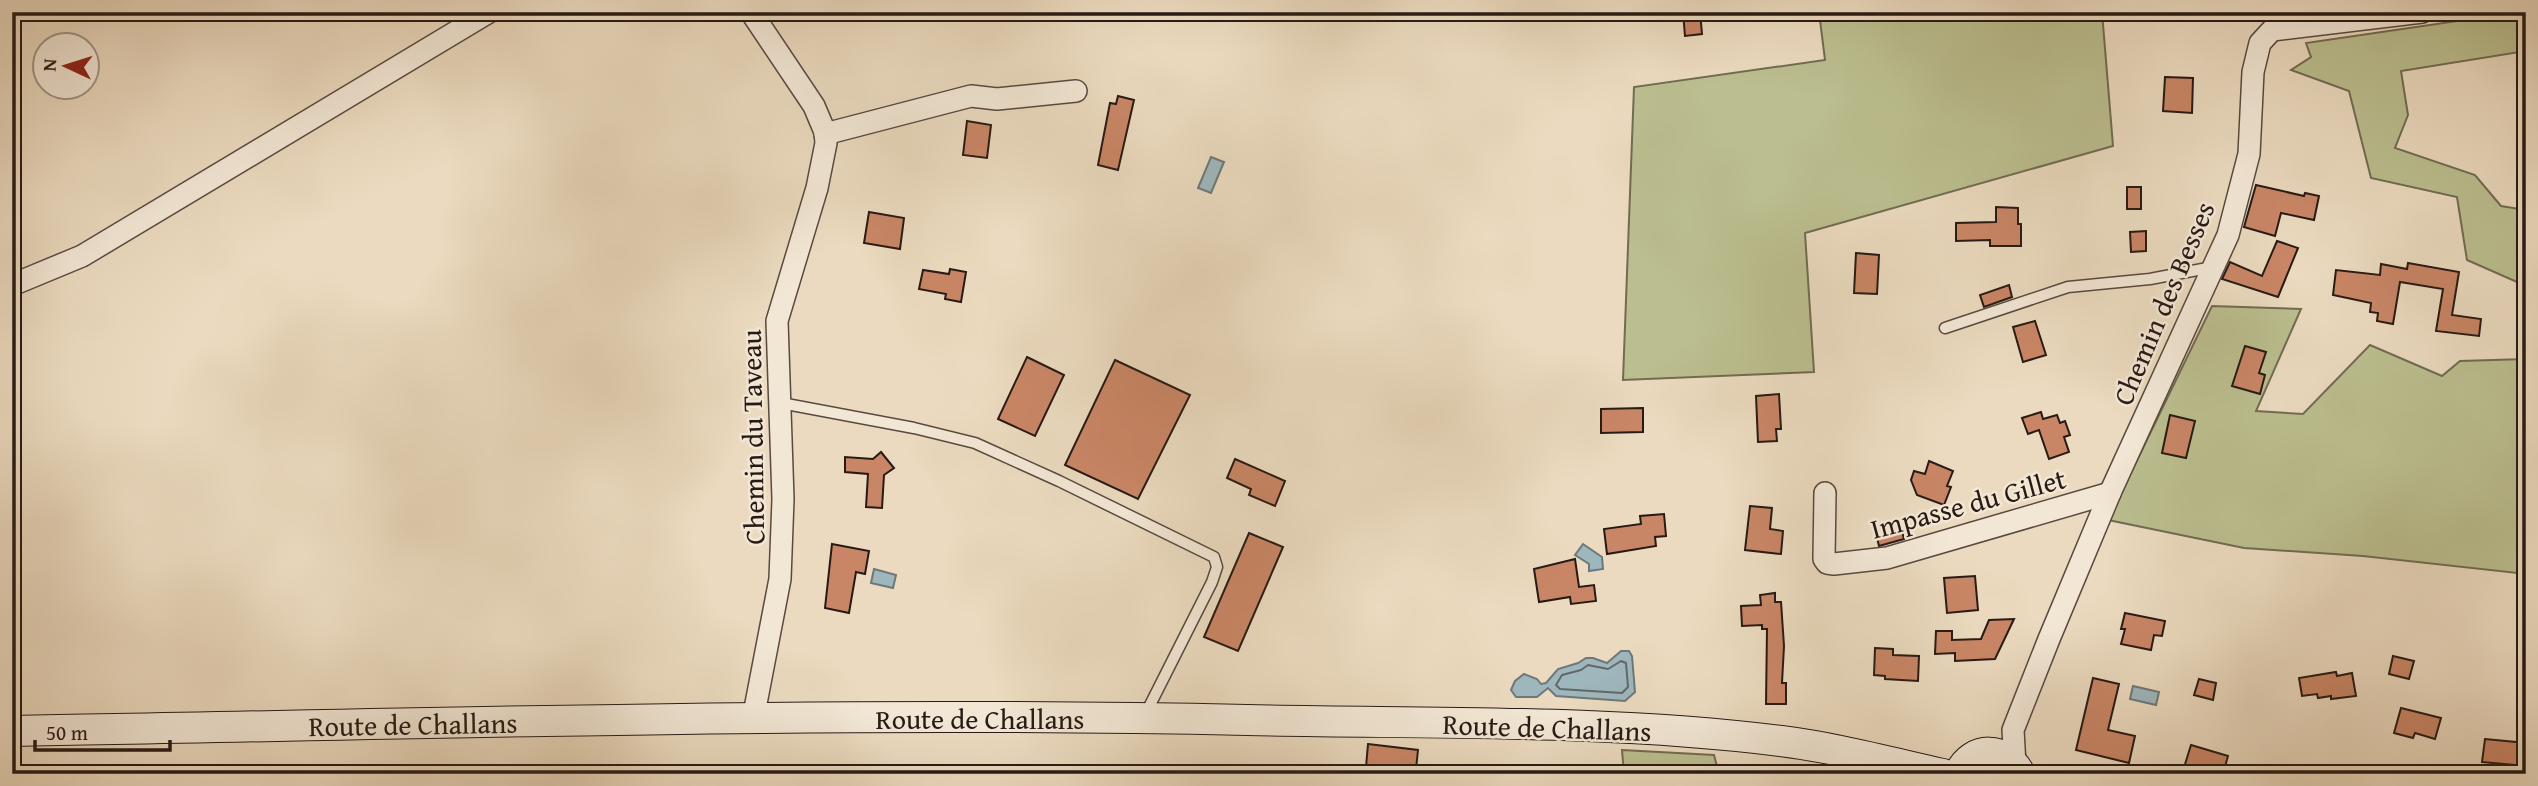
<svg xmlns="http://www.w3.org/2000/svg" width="2538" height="786" viewBox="0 0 2538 786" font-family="'Gentium Book Plus',serif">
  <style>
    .green { fill: #bbbe8f; stroke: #716c52; stroke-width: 2 }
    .water { fill: #9eb7bd; stroke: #6e787a; stroke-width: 2 }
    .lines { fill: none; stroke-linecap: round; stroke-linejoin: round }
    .shore { stroke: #626869; stroke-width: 2 }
    .building { fill: #c98666; stroke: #271a15; stroke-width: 2 }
    .lane-casing { stroke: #584a40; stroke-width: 13 }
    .street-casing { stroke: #584a40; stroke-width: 24 }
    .secondary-casing { stroke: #271a15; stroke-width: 32 }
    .lane { stroke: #f2e7d5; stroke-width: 10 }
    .street { stroke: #f2e7d5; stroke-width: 21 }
    .secondary { stroke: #f2e7d5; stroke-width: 30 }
    .labels { text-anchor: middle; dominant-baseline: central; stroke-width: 5; stroke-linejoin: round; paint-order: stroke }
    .street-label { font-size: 28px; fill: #271a15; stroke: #f2e7d5 }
  </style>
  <rect width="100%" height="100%" fill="#ebdabf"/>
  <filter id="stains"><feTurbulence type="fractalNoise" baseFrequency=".00286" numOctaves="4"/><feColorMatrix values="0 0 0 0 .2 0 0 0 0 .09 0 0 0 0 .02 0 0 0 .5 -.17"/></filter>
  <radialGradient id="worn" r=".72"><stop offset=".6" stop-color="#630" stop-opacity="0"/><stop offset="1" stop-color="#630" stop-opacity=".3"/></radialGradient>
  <!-- green -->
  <g class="green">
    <polygon points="1819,12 2102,12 2113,146 1805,233 1814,372 1623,380 1634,87 1825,60"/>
    <polygon points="2519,12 2526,12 2526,51 2401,71 2408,115 2395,148 2475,175 2501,206 2526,210 2526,286 2467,260 2457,197 2371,178 2349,91 2291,70 2311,57 2306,43"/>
    <polygon points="2212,306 2301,309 2256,411 2303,414 2370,345 2442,376 2460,361 2526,359 2526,574 2363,556 2244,548 2108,520"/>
    <polygon points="1622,750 1714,755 1719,774 1624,774"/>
  </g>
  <!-- water -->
  <g class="water">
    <polygon points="1211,157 1224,162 1211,193 1198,188"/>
    <polygon points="1583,544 1602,557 1603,569 1589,571 1589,564 1575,555"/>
    <polygon points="874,569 896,575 893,588 871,583"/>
    <polygon points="1621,651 1629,651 1632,656 1635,692 1625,701 1556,696 1548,688 1537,697 1516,697 1511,690 1515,681 1524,674 1537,679 1541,684 1546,683 1558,669 1578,663 1586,658 1593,658 1607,663"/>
    <polygon points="2133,686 2159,692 2156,705 2130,699"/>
  </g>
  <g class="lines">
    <!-- shore -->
    <polygon class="shore" points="1621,661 1626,663 1628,687 1622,693 1560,689 1556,685 1562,675 1581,670 1588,665 1608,669"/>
  </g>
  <!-- building -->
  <g class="building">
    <polygon points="1683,12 1700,12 1702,34 1685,36"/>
    <polygon points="2165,77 2193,78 2192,113 2163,111"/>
    <polygon points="1118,96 1134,100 1118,170 1098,165 1110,103 1116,104"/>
    <polygon points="967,121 991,125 987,158 963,155"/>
    <polygon points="2256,185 2304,196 2305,193 2319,196 2314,220 2281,213 2275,236 2244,227"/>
    <rect x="2127" y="187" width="14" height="22"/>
    <polygon points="1996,207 2018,208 2018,224 2021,224 2021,246 1990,246 1990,240 1956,241 1956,223 1996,222"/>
    <polygon points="869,212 904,218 900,249 864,243"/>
    <polygon points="2146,231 2146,251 2131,252 2130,232"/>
    <polygon points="2277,241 2298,248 2278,297 2222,279 2230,262 2262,276"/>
    <polygon points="1856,253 1879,255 1877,294 1854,293"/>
    <polygon points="2408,263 2459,272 2452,315 2481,319 2479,336 2436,331 2443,289 2400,282 2393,324 2377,321 2378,313 2370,312 2371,303 2333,295 2336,270 2380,275 2381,264 2407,269"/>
    <polygon points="950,269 966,272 961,302 945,299 946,294 919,289 923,270 949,274"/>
    <polygon points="2009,285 2012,297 1984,307 1980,295"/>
    <polygon points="2035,321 2046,355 2023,362 2013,327"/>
    <polygon points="2245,346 2266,352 2259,373 2265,375 2260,394 2232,386"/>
    <polygon points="1027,357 1064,375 1035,436 998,419"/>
    <polygon points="1115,360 1190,395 1138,499 1065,465"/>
    <polygon points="1779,394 1781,429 1776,429 1777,441 1758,442 1756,396"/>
    <polygon points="1643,408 1643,432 1601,433 1601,409"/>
    <polygon points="2041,412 2043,419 2057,415 2060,423 2065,421 2070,435 2064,437 2069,452 2049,459 2039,430 2028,434 2022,418"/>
    <polygon points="2170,415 2195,421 2186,458 2162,453"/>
    <polygon points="881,452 894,468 884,475 882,508 866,507 868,474 845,472 845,457 873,459"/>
    <polygon points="1235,459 1285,481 1275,506 1249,495 1251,489 1227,478"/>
    <polygon points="1929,461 1953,471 1947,486 1951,487 1944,505 1917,495 1911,480 1914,471 1925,474"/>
    <polygon points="1750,506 1772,508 1770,529 1783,531 1781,554 1745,550"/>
    <polygon points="1664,514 1666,536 1655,537 1656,546 1607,554 1604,529 1641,524 1640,516"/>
    <polygon points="1902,531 1904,539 1879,546 1877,538"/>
    <polygon points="1249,533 1283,547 1238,651 1204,637"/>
    <polygon points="832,544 869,551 865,574 856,572 849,613 825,608"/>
    <polygon points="1575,559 1579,587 1594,585 1596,601 1571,604 1570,597 1539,602 1534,569"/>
    <polygon points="1975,576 1978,610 1947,613 1944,578"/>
    <polygon points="1775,593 1775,602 1781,602 1784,646 1782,683 1786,683 1786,704 1766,704 1767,629 1762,629 1762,625 1742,626 1741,606 1761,605 1760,595"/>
    <polygon points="2125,613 2165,621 2162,636 2154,635 2151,650 2121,644 2125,629 2121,629"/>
    <polygon points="2014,619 1995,659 1955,661 1955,653 1935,654 1936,631 1952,631 1952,640 1981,639 1989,620"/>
    <polygon points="1875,648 1893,649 1893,655 1919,656 1918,681 1885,679 1885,676 1874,675"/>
    <polygon points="2393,656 2414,661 2409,679 2389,674"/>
    <polygon points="2336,672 2337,676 2352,673 2356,696 2331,699 2331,696 2318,698 2317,694 2302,696 2299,678"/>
    <polygon points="2093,678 2119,684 2108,730 2135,736 2129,763 2076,750"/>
    <polygon points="2199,679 2216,683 2213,700 2194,695"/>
    <polygon points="2401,708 2441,718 2435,739 2415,733 2413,738 2394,733"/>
    <polygon points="2485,739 2526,743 2526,766 2482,762"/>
    <polygon points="1368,744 1418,750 1416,769 1366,767"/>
    <polygon points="2191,745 2228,756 2223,774 2182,774"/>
  </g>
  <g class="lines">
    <defs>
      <g id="lane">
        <polyline points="1945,328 2068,287 2150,279 2213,267"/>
        <polyline points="781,403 914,428 975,443 1059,481 1214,557 1217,567 1212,582 1145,715"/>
      </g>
      <g id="street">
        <polyline points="751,12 814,106 825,132 826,143 817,188 777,321 783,499 780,579 753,719"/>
        <polyline points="825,134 971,96 997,99 1076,91"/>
        <polyline points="12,285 82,256 489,12"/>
        <polyline points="1825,493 1824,559 1827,563 1834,564 1887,558 2110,493"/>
        <polyline points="2015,765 2013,730 2049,639 2110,493 2228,235 2249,154 2253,72 2260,43 2272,30 2422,12"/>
      </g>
      <g id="secondary">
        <path d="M 12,731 C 424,724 836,711 1247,720 C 1425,724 1605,719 1781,741 C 1836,748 1889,762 1943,774"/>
        <path d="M 1959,774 C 1972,745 2006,746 2020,774"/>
      </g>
    </defs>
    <!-- lane casing -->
    <use href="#lane" class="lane-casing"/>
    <!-- street casing -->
    <use href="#street" class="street-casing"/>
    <!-- secondary casing -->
    <use href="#secondary" class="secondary-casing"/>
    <!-- lane -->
    <use href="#lane" class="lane"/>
    <!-- street -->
    <use href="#street" class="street"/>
    <!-- secondary -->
    <use href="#secondary" class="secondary"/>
  </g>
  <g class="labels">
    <!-- street labels -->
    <g class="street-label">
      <text transform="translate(2163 303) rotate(-67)">Chemin des Besses</text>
      <text transform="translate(752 437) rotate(-91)">Chemin du Taveau</text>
      <text transform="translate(1968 503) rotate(-15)">Impasse du Gillet</text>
      <text x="980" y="718">Route de Challans</text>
      <text transform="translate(413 724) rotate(-1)">Route de Challans</text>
      <text transform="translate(1547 727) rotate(2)">Route de Challans</text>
    </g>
  </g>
  <!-- margin -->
  <rect width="2538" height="786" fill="none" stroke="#ebdabf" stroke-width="42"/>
  <rect x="14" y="14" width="2510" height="758" fill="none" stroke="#271a15" stroke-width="3.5"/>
  <rect x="21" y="21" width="2496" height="744" fill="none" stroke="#271a15" stroke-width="2"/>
  <!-- north arrow -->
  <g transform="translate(66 66) rotate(274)"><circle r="33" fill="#f2e7d5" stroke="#a19588" stroke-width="2"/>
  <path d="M0-5L12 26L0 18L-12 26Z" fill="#8f2418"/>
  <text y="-10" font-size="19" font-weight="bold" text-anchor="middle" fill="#271a15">N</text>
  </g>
  <!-- scale -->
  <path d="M35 740v10h135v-10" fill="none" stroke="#271a15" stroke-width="3.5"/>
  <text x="46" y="740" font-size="21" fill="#271a15" stroke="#f2e7d5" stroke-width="5" paint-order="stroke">50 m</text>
  <rect width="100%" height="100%" filter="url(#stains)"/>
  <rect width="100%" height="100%" fill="url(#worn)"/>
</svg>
